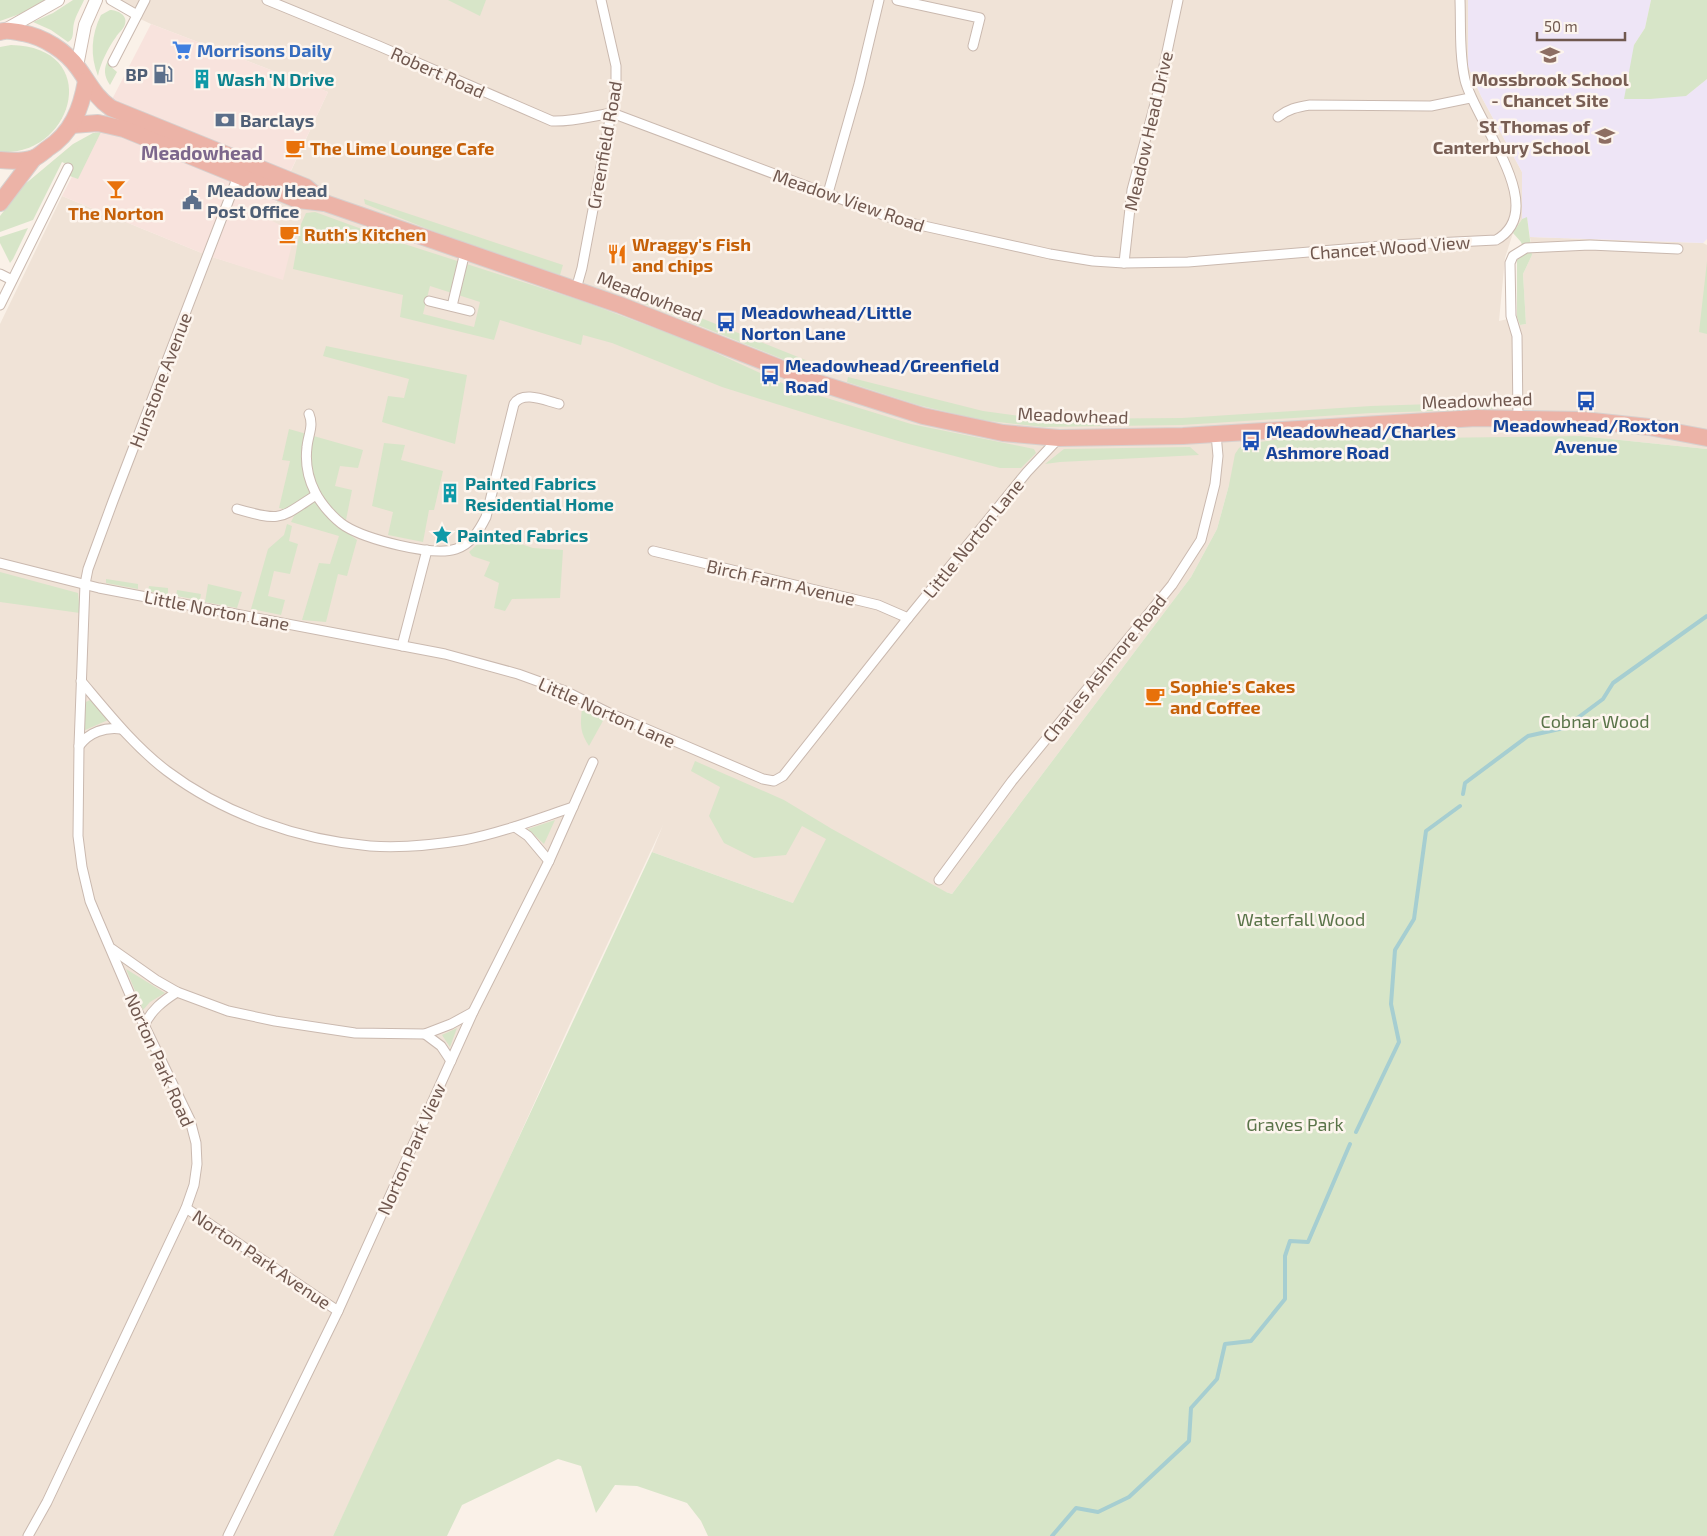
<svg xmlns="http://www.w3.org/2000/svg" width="1707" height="1536" viewBox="0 0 1707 1536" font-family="'Exo 2',sans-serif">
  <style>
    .residential { fill: #f0e3d7 }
    .commercial { fill: #f8e3dd }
    .education { fill: #eee5f6 }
    .green { fill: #d7e5c8; fill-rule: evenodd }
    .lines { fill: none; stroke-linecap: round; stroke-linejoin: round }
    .stream { stroke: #a6ced1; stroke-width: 4 }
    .street-casing { stroke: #cab9af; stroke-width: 11 }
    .secondary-casing { stroke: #cebbb0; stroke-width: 14 }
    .highway-casing { stroke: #d7d0ce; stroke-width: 18 }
    .street { stroke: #fff; stroke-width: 9 }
    .secondary { stroke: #fff; stroke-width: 12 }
    .highway { stroke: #ecb3a7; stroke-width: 16 }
    .labels { text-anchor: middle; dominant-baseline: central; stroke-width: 5; stroke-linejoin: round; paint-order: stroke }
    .shop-label { font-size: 18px; font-weight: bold; fill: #366cbe; stroke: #fdf5ee; text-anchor: start }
    .street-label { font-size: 18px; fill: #70584f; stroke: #fdf5ee }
    .service-label { font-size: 18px; font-weight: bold; fill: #4e5e75; stroke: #fdf5ee; text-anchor: start }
    .culture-label { font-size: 18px; font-weight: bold; fill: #0d838f; stroke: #fdf5ee; text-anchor: start }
    .education-label { font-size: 18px; font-weight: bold; fill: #785e54; stroke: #fdf5ee }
    .food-label { font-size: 18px; font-weight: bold; fill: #c56008; stroke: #fdf5ee; text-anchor: start }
    .transit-label { font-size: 18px; font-weight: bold; fill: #164399; stroke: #fdf5ee; text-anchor: start }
    .park-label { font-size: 18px; fill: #5a7449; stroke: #fdf5ee }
    .neighbourhood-label { font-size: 19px; font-weight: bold; fill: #7c678c; stroke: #fdf5ee }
  </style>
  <rect width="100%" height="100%" fill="#faf1e8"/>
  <!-- residential -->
  <polygon class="residential" points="109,0 1468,0 1468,66 1481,96 1522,172 1522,219 1513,233 1505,258 1499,321 1517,317 1520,325 1526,324 1523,274 1532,255 1530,237 1703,243 1707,245 1707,449 1581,436 1229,485 1217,529 1191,577 952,894 946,892 793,903 652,852 663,825 569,1026 427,1340 333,1536 0,1536 0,324 62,196 209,256 283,279 268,220 328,92 151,24 106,3"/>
  <!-- commercial -->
  <polygon class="commercial" points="151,24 328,92 268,219 295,232 283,280 209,256 62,196"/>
  <!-- education -->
  <polygon class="education" points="1468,0 1651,0 1645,28 1634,45 1686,96 1707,79 1707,239 1703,243 1530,237 1527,218 1522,219 1522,172 1481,96 1468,66"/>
  <!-- green -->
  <g class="green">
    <polygon points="0,0 52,0 37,8 0,21"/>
    <path d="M 73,0 L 84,0 C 81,7 76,15 74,23 C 72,30 75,39 68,42 L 51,30 L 33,22 L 53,13 Z"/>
    <polygon points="448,0 486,0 480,16"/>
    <polygon points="1651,0 1707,0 1707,79 1686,96 1650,99 1624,99 1634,45 1645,28"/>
    <path d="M 110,10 C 117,10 128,15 125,24 C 124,29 118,33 116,37 C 108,48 100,64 98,76 C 90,56 91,35 101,15 Z"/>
    <path d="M 11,45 C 104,47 74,157 0,152 L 0,47 Z"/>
    <path d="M 109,59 L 109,65 L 117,72 L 110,85 C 104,76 103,68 109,59 Z"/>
    <polygon points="101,132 78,179 67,175 71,166 62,162 33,220 0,232 0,216 24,185 73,144 93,133"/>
    <polygon points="364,199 563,265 560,275 458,241 365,204"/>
    <path d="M 315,212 L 392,240 L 582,301 L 692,342 L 791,387 L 911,424 L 1034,449 L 1036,453 L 1021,468 L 1000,468 L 905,443 L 818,417 L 722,387 L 612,343 L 583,335 L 581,345 L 500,320 L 494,340 L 400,317 L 403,295 L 293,269 L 301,224 L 306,213 ZM 430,286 L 480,302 L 474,327 L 423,314 Z"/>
    <polygon points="1527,217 1532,255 1523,274 1526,324 1520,325 1517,317 1517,260 1525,254 1521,242 1513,233 1522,219"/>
    <polygon points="28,228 13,259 10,263 0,243 0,237"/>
    <polygon points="1707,261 1707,334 1699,332"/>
    <polygon points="631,290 813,363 810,370 628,297"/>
    <polygon points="326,346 467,375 455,444 382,422 388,396 404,398 409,379 323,356"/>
    <polygon points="848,377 983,411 1043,419 1182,418 1371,406 1494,402 1494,409 1371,413 1182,425 1043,427 981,420 918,405 847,382"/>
    <polygon points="289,429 363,450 358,468 340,466 335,486 352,490 344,530 357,540 347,576 338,574 326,622 302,620 319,563 330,564 339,536 291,522 296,512 279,508 290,461 282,460"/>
    <polygon points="1581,436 1707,449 1707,1536 708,1536 701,1521 687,1503 637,1486 615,1485 596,1513 581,1466 558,1459 462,1505 447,1536 333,1536 652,852 793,903 826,839 802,826 786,855 754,858 724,843 709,816 720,787 691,771 695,761 784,800 832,829 946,892 952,894 1191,577 1217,529 1229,485 1235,454 1239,448 1245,444 1274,440"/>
    <polygon points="384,443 405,445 401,460 443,471 434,510 429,510 423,542 388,535 393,512 372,506"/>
    <polygon points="1190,447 1199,455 1060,462 1045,464 1064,449"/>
    <polygon points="287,524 292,526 289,541 298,544 290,574 274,571 268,596 285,600 281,615 251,609 268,549 284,535"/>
    <polygon points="489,533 533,548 563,550 560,598 512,599 505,611 494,608 499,583 484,576 490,562 472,556 469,552"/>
    <polygon points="0,572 78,593 80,613 0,602"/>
    <polygon points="106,579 138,584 138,589 106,583"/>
    <polygon points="208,584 242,592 237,608 205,602"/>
    <polygon points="149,586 168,588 168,595 148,591"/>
    <polygon points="177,590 201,594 200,600 176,596"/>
    <polygon points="90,700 108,720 83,731 84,703"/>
    <path d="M 582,709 L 604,719 L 589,746 C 580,733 580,724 582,709 Z"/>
    <polygon points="555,820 544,844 528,829"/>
    <polygon points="126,969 165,993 150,1002 143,1010"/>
    <polygon points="457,1028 450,1047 442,1035"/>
  </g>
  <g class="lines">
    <!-- stream -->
    <g class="stream">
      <polyline points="1463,794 1465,783 1528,736 1564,728 1603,699 1613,683 1707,616"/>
      <polyline points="1356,1132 1399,1042 1391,1004 1395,950 1414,919 1426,831 1460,806"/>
      <polyline points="1052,1536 1076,1508 1098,1512 1129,1497 1189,1441 1191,1408 1217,1379 1225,1344 1251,1341 1285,1299 1285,1256 1290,1241 1308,1242 1350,1144"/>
    </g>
    <defs>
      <g id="street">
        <polyline points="111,0 137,15"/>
        <path d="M 267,0 L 379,46 L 552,121 C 572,122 592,116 612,113 L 897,220 L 1050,254 L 1093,261 L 1124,263 L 1188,262 L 1393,245 L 1496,240 C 1552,209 1474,120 1465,80 C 1459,54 1461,26 1460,0"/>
        <polyline points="897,0 980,18 973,46"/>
        <polyline points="113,62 145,0"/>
        <path d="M 1278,117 C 1288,109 1297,107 1310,105 L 1431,106 L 1470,98"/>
        <polyline points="828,193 859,84 879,0"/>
        <polyline points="1124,263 1132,190 1160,85 1178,0"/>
        <polyline points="0,274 12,280"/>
        <polyline points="576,289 582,268 616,87 616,66 601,0"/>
        <polyline points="429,301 470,311"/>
        <polyline points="0,305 68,168"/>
        <polyline points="452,306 465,252"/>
        <path d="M 309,414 C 314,426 308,435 307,447 C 305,463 308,478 315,492 C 321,504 334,519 345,526 C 366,539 432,557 456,549 C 471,544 479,531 486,517 L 514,404 C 523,390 546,401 559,404"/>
        <polyline points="1518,418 1517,336 1511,316 1510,263 1513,256 1526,248 1590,245 1678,249"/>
        <path d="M 237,509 C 282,522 279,519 316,495"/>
        <polyline points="653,551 878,605 908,618"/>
        <polyline points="0,563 99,588 445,654 518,674 565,691 609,713 763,779 774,781 783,776 908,618 1027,472 1059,438"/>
        <polyline points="402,646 427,550"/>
        <path d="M 81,681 C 108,713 134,746 167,771 C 224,814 299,840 370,846 C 401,848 434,845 464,840 C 501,833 537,819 573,807"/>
        <path d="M 79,746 C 89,732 105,727 121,729"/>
        <polyline points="515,827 528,836 549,861"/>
        <polyline points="939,880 1012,781 1172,585 1201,540 1215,484 1218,456 1216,434"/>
        <polyline points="112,949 156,980 177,992 228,1011 275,1021 355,1033 425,1034 451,1024 473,1012"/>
        <path d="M 144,1026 C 151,1010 163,1001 177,992"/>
        <polyline points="425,1034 441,1046 451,1061"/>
        <polyline points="186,1208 338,1311"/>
        <polyline points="28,1536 47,1502 186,1208 194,1185 197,1164 196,1143 190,1120 134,1004 98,920 90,901 82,867 78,836 79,746 85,584 88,569 113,501 238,176"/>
        <polyline points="228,1536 338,1311 473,1012 549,861 593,762"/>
      </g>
      <g id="secondary">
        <polyline points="5,30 58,0"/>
        <polyline points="77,66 85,25 96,0"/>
      </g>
      <g id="highway">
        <path d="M 0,32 C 7,29 15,32 23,33 C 44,37 66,51 78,68 C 89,83 95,97 111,108 L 306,187 L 325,203"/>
        <polyline points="72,125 98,123 124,129 298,200 325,203 620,305 813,381 923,416 1003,433 1059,438 1183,436 1476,418 1583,420 1649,427 1707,438"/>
        <path d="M 0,160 C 10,161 25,161 34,158 C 39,156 43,152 47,149 C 72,133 81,109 86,81"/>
        <polyline points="0,203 34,158"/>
      </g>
    </defs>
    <!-- street casing -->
    <use href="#street" class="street-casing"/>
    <!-- secondary casing -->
    <use href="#secondary" class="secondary-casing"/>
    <!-- highway casing -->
    <use href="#highway" class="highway-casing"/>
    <!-- street -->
    <use href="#street" class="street"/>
    <!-- secondary -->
    <use href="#secondary" class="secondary"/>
    <!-- highway -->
    <use href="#highway" class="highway"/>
  </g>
  <!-- icons -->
  <defs>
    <symbol id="supermarket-bare" viewBox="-9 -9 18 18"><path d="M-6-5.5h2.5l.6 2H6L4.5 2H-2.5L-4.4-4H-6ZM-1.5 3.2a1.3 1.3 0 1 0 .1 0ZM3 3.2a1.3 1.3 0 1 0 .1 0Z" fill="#3f7fe0" stroke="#fdf5ee" stroke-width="2.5" paint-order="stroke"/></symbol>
    <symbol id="school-bare" viewBox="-9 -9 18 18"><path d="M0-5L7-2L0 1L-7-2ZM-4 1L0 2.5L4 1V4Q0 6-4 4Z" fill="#8d6e63" stroke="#fdf5ee" stroke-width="2.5" paint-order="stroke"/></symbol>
    <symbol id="fuel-bare" viewBox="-9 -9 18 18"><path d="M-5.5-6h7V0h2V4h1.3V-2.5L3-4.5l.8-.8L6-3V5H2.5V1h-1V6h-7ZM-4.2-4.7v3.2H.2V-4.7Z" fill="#5c6f8a" stroke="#fdf5ee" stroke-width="2.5" paint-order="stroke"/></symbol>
    <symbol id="building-bare" viewBox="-9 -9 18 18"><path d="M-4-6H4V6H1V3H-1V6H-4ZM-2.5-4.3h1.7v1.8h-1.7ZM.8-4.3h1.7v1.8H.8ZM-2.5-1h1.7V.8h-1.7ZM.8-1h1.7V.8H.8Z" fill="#0f9aa8" stroke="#fdf5ee" stroke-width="2.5" paint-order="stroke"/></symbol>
    <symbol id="bank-bare" viewBox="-9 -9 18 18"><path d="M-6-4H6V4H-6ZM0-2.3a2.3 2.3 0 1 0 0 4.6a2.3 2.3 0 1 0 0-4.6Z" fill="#5c6f8a" stroke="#fdf5ee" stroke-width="2.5" paint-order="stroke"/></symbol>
    <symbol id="cafe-bare" viewBox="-9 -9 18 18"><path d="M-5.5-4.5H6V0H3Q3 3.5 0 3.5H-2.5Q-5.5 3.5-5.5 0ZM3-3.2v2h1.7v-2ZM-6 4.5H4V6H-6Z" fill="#e8710a" stroke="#fdf5ee" stroke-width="2.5" paint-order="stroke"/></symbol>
    <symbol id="bar-bare" viewBox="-9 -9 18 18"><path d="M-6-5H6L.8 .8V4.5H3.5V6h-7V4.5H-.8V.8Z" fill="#e8710a" stroke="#fdf5ee" stroke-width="2.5" paint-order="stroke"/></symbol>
    <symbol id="civic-bare" viewBox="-9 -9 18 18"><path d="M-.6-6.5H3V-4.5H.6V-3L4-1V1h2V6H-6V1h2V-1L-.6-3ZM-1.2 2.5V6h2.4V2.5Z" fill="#5c6f8a" stroke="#fdf5ee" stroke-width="2.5" paint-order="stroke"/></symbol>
    <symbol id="restaurant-bare" viewBox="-9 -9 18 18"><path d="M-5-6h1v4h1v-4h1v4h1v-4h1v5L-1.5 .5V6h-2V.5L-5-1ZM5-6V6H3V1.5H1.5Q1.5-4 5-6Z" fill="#e8710a" stroke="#fdf5ee" stroke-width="2.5" paint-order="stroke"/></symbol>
    <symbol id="bus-bare" viewBox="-9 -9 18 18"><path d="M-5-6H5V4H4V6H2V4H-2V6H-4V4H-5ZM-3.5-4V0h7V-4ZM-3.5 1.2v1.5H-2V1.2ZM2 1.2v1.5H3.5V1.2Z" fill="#1a4fb4" stroke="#fdf5ee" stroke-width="2.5" paint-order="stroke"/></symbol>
    <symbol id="sight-bare" viewBox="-9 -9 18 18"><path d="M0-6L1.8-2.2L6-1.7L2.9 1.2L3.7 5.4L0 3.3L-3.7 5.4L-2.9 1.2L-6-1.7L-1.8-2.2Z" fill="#0f9aa8" stroke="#fdf5ee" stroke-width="2.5" paint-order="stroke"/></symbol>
  </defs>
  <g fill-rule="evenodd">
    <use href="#supermarket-bare" x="168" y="36" width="28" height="28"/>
    <use href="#school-bare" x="1536" y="41" width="28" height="28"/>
    <use href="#fuel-bare" x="149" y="60" width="28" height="28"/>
    <use href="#building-bare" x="188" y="65" width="28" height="28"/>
    <use href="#bank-bare" x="211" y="106" width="28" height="28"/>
    <use href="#school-bare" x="1591" y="122" width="28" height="28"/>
    <use href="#cafe-bare" x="281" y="134" width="28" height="28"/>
    <use href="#bar-bare" x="102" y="175" width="28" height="28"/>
    <use href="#civic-bare" x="178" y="186" width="28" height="28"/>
    <use href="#cafe-bare" x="275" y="220" width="28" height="28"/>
    <use href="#restaurant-bare" x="603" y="240" width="28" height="28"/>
    <use href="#bus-bare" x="712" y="308" width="28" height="28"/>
    <use href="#bus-bare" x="756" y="361" width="28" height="28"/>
    <use href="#bus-bare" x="1572" y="387" width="28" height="28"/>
    <use href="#bus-bare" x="1237" y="427" width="28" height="28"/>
    <use href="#building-bare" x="436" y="479" width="28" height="28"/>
    <use href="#sight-bare" x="428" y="521" width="28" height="28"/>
    <use href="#cafe-bare" x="1141" y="682" width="28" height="28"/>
  </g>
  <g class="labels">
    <!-- shop labels -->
    <g class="shop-label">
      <text x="197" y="50">Morrisons Daily</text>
    </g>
    <!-- street labels -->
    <g class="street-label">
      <text transform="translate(438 72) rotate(24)">Robert Road</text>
      <text transform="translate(1148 131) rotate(-77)">Meadow Head Drive</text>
      <text transform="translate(604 145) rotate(-80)">Greenfield Road</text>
      <text transform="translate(849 200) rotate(19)">Meadow View Road</text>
      <text transform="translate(1390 247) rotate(-4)">Chancet Wood View</text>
      <text transform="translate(650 296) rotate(21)">Meadowhead</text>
      <text transform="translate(160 380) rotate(-69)">Hunstone Avenue</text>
      <text transform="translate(1477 400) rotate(-2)">Meadowhead</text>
      <text transform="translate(1073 415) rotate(2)">Meadowhead</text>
      <text transform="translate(973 538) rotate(-51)">Little Norton Lane</text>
      <text transform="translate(781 582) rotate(13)">Birch Farm Avenue</text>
      <text transform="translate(217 610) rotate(11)">Little Norton Lane</text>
      <text transform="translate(1104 668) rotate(-51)">Charles Ashmore Road</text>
      <text transform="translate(607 712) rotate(24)">Little Norton Lane</text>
      <text transform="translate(160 1060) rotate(66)">Norton Park Road</text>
      <text transform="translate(411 1149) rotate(-66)">Norton Park View</text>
      <text transform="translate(262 1259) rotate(34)">Norton Park Avenue</text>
    </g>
    <!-- service labels -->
    <g class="service-label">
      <text x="148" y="74" text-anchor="end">BP</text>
      <text x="240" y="120">Barclays</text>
      <text x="207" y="190">Meadow Head<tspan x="207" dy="21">Post Office</tspan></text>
    </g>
    <!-- culture labels -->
    <g class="culture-label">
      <text x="217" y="79">Wash 'N Drive</text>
      <text x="465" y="483">Painted Fabrics<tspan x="465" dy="21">Residential Home</tspan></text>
      <text x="457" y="535">Painted Fabrics</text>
    </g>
    <!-- education labels -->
    <g class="education-label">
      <text x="1550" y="79">Mossbrook School<tspan x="1550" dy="21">- Chancet Site</tspan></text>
      <text x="1590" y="126" text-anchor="end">St Thomas of<tspan x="1590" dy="21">Canterbury School</tspan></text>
    </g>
    <!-- food labels -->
    <g class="food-label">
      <text x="310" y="148">The Lime Lounge Cafe</text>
      <text x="116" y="213" text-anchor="middle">The Norton</text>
      <text x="304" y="234">Ruth's Kitchen</text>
      <text x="632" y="244">Wraggy's Fish<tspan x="632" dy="21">and chips</tspan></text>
      <text x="1170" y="686">Sophie's Cakes<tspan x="1170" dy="21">and Coffee</tspan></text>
    </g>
    <!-- transit labels -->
    <g class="transit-label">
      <text x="741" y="312">Meadowhead/Little<tspan x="741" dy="21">Norton Lane</tspan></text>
      <text x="785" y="365">Meadowhead/Greenfield<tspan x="785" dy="21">Road</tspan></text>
      <text x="1586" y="425" text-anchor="middle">Meadowhead/Roxton<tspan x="1586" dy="21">Avenue</tspan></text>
      <text x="1266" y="431">Meadowhead/Charles<tspan x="1266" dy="21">Ashmore Road</tspan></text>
    </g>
    <!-- park labels -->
    <g class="park-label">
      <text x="1595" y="721">Cobnar Wood</text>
      <text x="1301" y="919">Waterfall Wood</text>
      <text x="1295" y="1124">Graves Park</text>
    </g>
    <!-- neighbourhood labels -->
    <g class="neighbourhood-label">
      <text x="202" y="152">Meadowhead</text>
    </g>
  </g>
  <!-- scale -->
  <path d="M1537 32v8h88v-8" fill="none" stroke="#70584f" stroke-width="2.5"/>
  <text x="1544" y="32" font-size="15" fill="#70584f" stroke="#fdf5ee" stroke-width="4" paint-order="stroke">50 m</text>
</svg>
